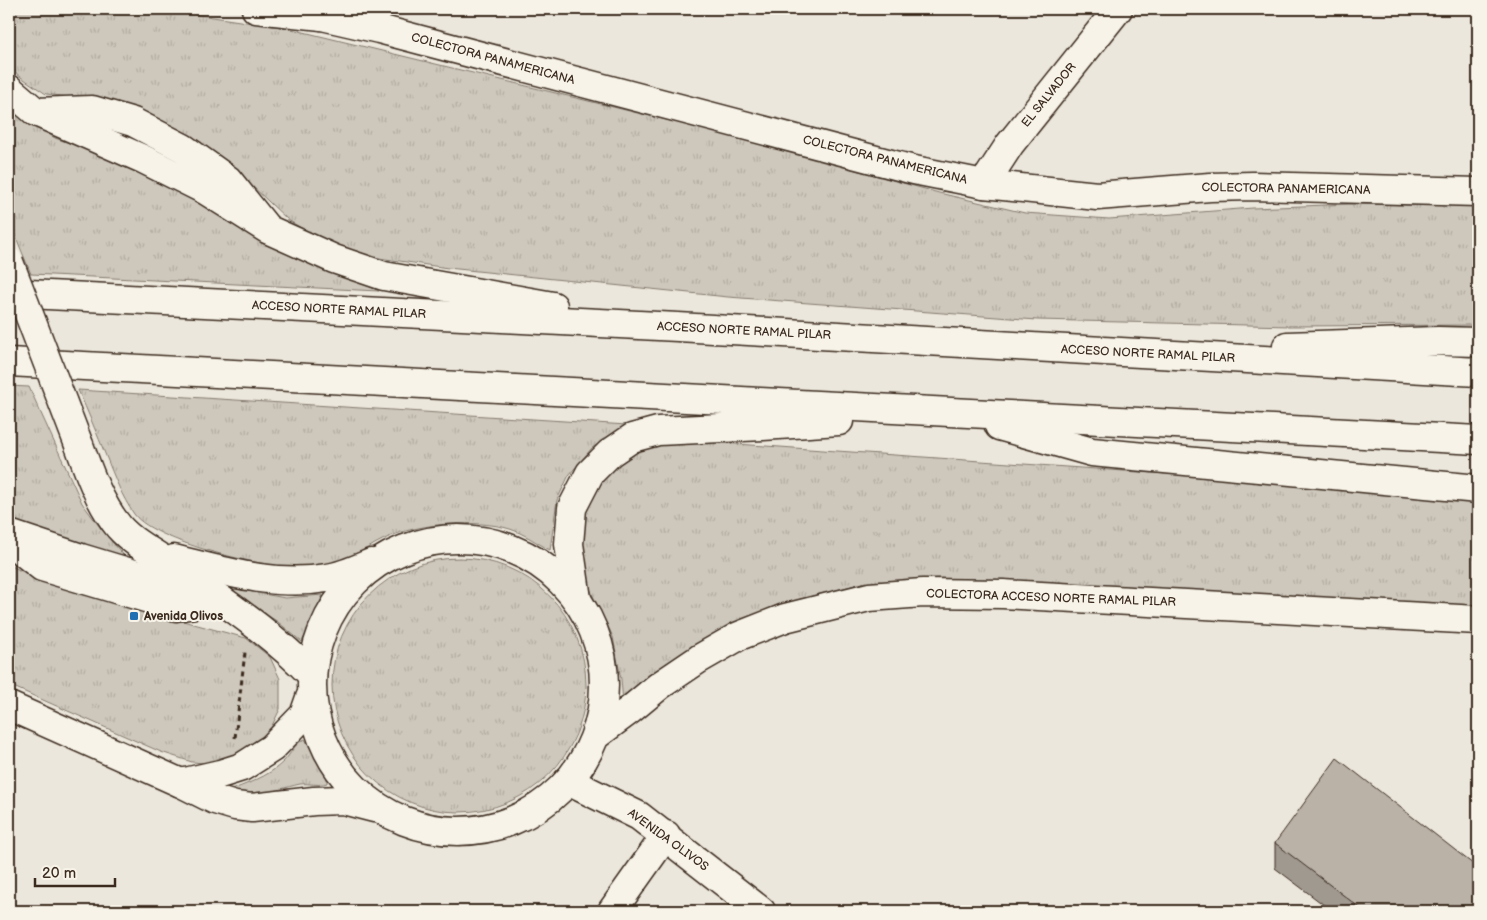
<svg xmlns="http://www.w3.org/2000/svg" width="1487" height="920" viewBox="0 0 1487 920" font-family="'Balsamiq Sans',sans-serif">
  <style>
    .grass { fill: url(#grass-tufts); stroke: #84796d }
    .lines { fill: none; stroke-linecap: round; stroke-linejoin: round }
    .minor-casing { stroke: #3b2a1e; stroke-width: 31 }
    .highway-casing { stroke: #3b2a1e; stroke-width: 31 }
    .path { stroke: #3b2a1e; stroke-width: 3; stroke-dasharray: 5 4; stroke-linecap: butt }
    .minor { stroke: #f7f3e8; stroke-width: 28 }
    .highway { stroke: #f7f3e8; stroke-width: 28 }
    .minor-bridge-casing { stroke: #3b2a1e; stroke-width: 31; stroke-linecap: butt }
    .minor-bridge { stroke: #f7f3e8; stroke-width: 28 }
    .wall { fill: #a09990; stroke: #3b2a1e }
    .building { fill: #bab2a7; stroke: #3b2a1e }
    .poi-dot { fill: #1f6fb2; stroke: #f7f3e8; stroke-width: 2 }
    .labels { text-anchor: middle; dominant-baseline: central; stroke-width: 4; stroke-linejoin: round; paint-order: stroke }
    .street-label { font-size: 12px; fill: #3b2a1e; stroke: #f7f3e8 }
    .poi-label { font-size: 12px; font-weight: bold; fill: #3b2a1e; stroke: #f7f3e8; text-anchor: start }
  </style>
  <defs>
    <pattern id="grass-tufts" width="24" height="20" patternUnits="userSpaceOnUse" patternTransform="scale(1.25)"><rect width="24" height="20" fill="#cec8bc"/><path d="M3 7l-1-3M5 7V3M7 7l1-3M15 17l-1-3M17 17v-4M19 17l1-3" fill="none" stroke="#b2aca1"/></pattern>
  </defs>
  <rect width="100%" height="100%" fill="#ece7dc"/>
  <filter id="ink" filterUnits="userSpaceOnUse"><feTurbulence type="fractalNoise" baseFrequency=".02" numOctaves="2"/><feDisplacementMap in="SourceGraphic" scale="10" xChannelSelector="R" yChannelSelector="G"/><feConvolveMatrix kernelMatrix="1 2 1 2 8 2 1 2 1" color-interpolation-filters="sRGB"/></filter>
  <g filter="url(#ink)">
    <!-- grass -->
    <g class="grass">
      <polygon points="9,9 159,9 287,28 737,137 939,193 1025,213 1109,219 1253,208 1351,204 1478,206 1478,325 1290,326 1037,320 728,297 448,268 365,256 321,240 288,220 250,184 171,131 91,100 46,94 18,75 9,63"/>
      <polygon points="9,105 22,117 55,138 117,160 300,254 379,291 31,274 9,220"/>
      <polygon points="9,386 29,387 82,503 102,530 133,566 9,526"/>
      <path d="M 78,390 L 627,425 L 592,448 L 569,475 L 557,500 L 550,550 C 537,543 523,533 510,529 C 478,519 422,523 391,536 C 369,545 350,562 326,567 C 291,576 155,544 134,514 C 122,497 114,476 106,456 C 97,434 88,412 78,390 Z"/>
      <polygon points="679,440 1454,494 1474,502 1478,508 1478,608 938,578 863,583 797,600 730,629 623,703 621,679 613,637 593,596 579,560 578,533 588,502 603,472 635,448"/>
      <circle cx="459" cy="685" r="127"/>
      <polygon points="9,565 35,577 190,623 246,638 270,657 280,679 280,709 268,734 251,752 219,764 192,762 161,752 9,685"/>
      <polygon points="221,586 285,598 323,595 302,642 278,622"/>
      <path d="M 305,739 L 327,777 L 327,783 C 318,786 309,783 300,784 C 269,791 259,800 226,792 C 246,784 268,777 283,762 C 291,755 294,743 305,739 Z"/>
    </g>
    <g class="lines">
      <defs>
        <g id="minor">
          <polyline points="256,9 322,16"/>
          <polyline points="307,9 322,16 379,29 914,170 984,184 1097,196 1210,187 1253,186 1478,192"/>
          <polyline points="36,112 92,110 133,122 183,148 228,180 265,226"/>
          <polyline points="984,184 1010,144 1118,9"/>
          <path d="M 79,445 C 89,473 100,504 119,527 C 135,545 159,556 178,569 C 224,602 273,634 312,675"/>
          <circle cx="458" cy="685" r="146"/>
          <polyline points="9,541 42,567 176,607 221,600"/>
          <path d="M 174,559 C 223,571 275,587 327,578 C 342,576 357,569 371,563"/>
          <polyline points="9,706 181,783 215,800 235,806 252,808 314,801 343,800 374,808"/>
          <polyline points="599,733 630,710 659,686 699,659 739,636 785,618 869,597 923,593 1003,594 1478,620"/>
          <polyline points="568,781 639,816 761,911"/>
          <polyline points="181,783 220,774 242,767 272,748 304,715 310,698"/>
          <polyline points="612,911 666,835"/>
        </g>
        <g id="highway">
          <polyline points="9,89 36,112 143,159 205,190 267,229 334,259 384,276 553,306"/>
          <polyline points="9,293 678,327 1478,372"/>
          <polyline points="1287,346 1438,341 1478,342"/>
          <polyline points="9,362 1478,440"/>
          <polyline points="999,426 1092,452 1478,489"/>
          <polyline points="9,534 81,558 221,600"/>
          <polyline points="577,599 569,544 572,508 590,473 610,453 632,438 658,431 763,426 839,421"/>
        </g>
      </defs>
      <!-- minor casing -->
      <use href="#minor" class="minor-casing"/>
      <!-- highway casing -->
      <use href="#highway" class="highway-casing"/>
      <!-- path -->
      <g class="path">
        <polyline points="9,220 14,232"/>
        <polyline points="235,738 245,652"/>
      </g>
      <!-- minor -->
      <use href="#minor" class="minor"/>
      <!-- highway -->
      <use href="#highway" class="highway"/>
      <defs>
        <polyline id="minor-bridge" points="9,262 79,445"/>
      </defs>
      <!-- minor-bridge casing -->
      <use href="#minor-bridge" class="minor-bridge-casing"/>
      <!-- minor-bridge -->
      <use href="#minor-bridge" class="minor-bridge"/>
    </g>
    <!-- wall -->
    <polygon class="wall" points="1275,843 1478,911 1332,911 1275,868"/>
    <!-- building -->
    <polygon class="building" points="1337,758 1478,868 1478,911 1364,911 1275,843"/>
  </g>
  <!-- markers -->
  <rect class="poi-dot" x="129" y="611" width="10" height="10" rx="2.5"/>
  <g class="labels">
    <!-- street labels -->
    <g class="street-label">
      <text transform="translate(493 59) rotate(15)">COLECTORA PANAMERICANA</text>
      <text transform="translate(1049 95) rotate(-51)">EL SALVADOR</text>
      <text transform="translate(885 160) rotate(14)">COLECTORA PANAMERICANA</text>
      <text transform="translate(1286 189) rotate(1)">COLECTORA PANAMERICANA</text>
      <text transform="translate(339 310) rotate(3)">ACCESO NORTE RAMAL PILAR</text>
      <text transform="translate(744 331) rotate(3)">ACCESO NORTE RAMAL PILAR</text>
      <text transform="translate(1148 354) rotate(3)">ACCESO NORTE RAMAL PILAR</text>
      <text transform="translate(1051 598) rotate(2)">COLECTORA ACCESO NORTE RAMAL PILAR</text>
      <text transform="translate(668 840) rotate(36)">AVENIDA OLIVOS</text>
    </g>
    <!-- poi labels -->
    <g class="poi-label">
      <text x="144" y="616">Avenida Olivos</text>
    </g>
  </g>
  <!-- margin -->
  <rect width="1487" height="920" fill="none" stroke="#f7f3e8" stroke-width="30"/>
  <rect x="15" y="15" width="1457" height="890" fill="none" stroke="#3b2a1e" stroke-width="2" filter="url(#ink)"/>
  <!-- scale -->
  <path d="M35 878v8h80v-8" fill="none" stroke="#3b2a1e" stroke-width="2.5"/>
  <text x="42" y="878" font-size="15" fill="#3b2a1e" stroke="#f7f3e8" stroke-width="4" paint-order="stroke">20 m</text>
</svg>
